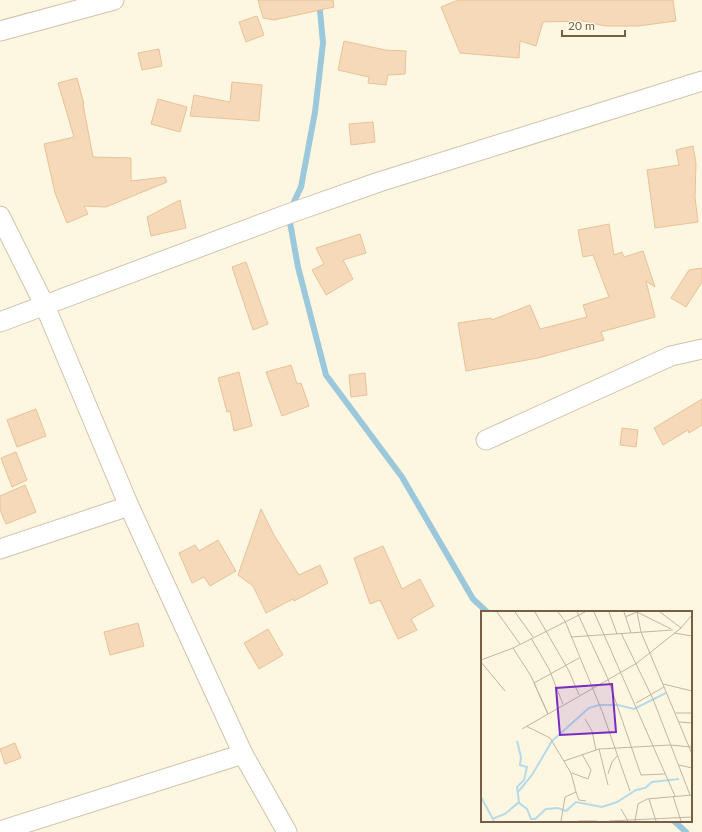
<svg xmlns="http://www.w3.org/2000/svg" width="702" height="832" viewBox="0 0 702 832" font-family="Lato,sans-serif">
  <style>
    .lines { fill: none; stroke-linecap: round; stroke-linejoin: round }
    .stream { stroke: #9bc8db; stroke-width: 6 }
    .building { fill: #f5d9b8; stroke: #e8c298 }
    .street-casing { stroke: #d1c2ab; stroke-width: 21 }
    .street { stroke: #fff; stroke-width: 19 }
    .inset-river { fill: none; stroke: #b6dae8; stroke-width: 2 }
    .inset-road { fill: none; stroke: #c3b59f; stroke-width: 1 }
    .view { fill: #7b2cbf; fill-opacity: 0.15; stroke: #7b2cbf; stroke-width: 2 }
    .inset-edge { fill: none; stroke: #775f47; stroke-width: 2 }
  </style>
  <rect width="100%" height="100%" fill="#fdf7e2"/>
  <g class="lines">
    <!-- stream -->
    <g class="stream">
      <polyline points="291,208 301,187 315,112 323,43 319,0"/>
      <polyline points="289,217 298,267 326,375 402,477 473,599 487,612"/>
      <polyline points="674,821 686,832"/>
    </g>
  </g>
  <!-- building -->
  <g class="building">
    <polygon points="258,0 333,0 334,7 274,20 263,18"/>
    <polygon points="458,0 673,0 676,21 638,26 605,26 583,21 543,22 536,46 520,41 519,58 460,53 441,7"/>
    <polygon points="257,16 264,35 246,42 239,22"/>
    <polygon points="344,41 385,50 406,51 405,74 388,75 386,85 368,83 369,77 338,70"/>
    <polygon points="159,49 162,66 142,70 138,53"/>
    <polygon points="77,78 84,104 83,104 93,157 131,158 131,181 165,177 167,182 106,207 84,206 88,214 67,223 55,193 44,144 74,137 58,83"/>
    <polygon points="232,82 262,85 259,121 190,116 194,95 230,102"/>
    <polygon points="158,99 187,107 180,132 151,124"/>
    <polygon points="373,122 375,142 351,145 349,124"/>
    <polygon points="693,146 696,163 695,197 698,222 655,228 647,170 679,165 676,150"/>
    <polygon points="180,200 186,228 151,236 147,217"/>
    <polygon points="609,224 614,255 622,252 624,257 643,251 655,287 646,281 655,317 601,332 604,340 538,358 466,371 458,323 491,318 492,320 530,305 540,329 587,317 583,305 609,297 593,255 583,257 578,230"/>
    <polygon points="360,234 366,253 343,260 353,279 326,295 312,270 324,264 316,248"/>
    <polygon points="246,262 268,324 253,330 232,267"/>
    <polygon points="702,268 702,282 686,307 671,298 689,270"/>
    <polygon points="291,365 297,384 301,383 309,406 282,416 266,372"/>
    <polygon points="239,372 252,426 234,431 230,411 227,412 218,378"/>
    <polygon points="365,373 367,395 351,397 349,375"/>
    <polygon points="702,399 702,425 689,433 688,430 663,445 654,428"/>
    <polygon points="36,409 46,436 17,447 7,420"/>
    <polygon points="622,428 638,430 636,447 620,445"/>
    <polygon points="16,452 27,480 12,487 1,458"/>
    <polygon points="25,485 36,512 6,524 0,510 0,496"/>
    <polygon points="261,509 274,535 299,575 320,565 328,583 294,601 293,599 266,613 253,586 238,575"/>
    <polygon points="218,540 236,571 210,586 204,577 192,583 179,553 195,545 199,551"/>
    <polygon points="383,546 402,589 420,579 434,606 411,619 417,630 398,639 380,600 370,604 354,558"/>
    <polygon points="138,623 144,646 110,655 104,632"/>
    <polygon points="268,629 283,655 259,669 244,643"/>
    <polygon points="15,743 21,758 5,764 0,749"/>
  </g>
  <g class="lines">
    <defs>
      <g id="street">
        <polyline points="0,31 114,0"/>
        <polyline points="0,216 45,306 129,506 243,754 287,832"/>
        <polyline points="0,322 288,214 379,182 702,81"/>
        <polyline points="486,440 671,356 702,349"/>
        <polyline points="0,549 129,506"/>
        <polyline points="0,831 243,754"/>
      </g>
    </defs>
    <!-- street casing -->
    <use href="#street" class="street-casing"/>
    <!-- street -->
    <use href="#street" class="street"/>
  </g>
  <!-- overview -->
  <g transform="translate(481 611)">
    <rect width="211" height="211" fill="#fdf7e2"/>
    <path class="inset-river" d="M 37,181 L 51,164 L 71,130 L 108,97 L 118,94 L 137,94 L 153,98 L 185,82M 0,186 L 13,210M 38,192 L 46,198 L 50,208 L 54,208 L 65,198 L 77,197 L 85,200 L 95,191 L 121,196 L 136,191 L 155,179 L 164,177 L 171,171 L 198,168M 11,208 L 24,203 L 38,191 L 36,176 L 43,169 L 46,156 L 39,154 L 40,146 L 36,130"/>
    <path class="inset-road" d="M 16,1 L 39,33M 34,1 L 52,26M 54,1 L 88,60 L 98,84M 77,1 L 84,10 L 121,100 L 149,180M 96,1 L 127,68 L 160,164 L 184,163M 113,1 L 194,185M 128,1 L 136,23M 143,1 L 150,22M 156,1 L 190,18M 179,1 L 200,17M 144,6 L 156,1 L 160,21 L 211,143M 140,22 L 172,88 L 209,184M 193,22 L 211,25M 90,26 L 192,19M 50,27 L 68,58 L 82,93M 32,37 L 50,65 L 67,103 L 53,72 L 98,47M 0,49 L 32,37 L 104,1M 0,51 L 24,80M 182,73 L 211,80M 155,92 L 183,76M 195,102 L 211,102M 104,108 L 111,120 L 115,139M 198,111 L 211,112M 45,115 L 69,127 L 90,162 L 95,181 L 84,186 L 80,210M 41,118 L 156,52 L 200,17 L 211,4M 118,138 L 127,174M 83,150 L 118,138 L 189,134 L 211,136M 198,154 L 211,157M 91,162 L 107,168 L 110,159 L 101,143M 127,163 L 131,151 L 137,144M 95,181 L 98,189 L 105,190M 192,185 L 200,210M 168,188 L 175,210M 140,198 L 147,210M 97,210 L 116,210M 128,210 L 211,206M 154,210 L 157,193 L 166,188 L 211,184"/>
    <path class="view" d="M 131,73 L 135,121 L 79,124 L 75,77 Z"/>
    <rect width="211" height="211" class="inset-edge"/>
  </g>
  <!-- scale -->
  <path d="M562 30v6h63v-6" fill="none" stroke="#775f47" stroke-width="2"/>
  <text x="568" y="30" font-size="12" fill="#775f47" stroke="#fffaea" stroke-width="3" paint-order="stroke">20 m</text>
</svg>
